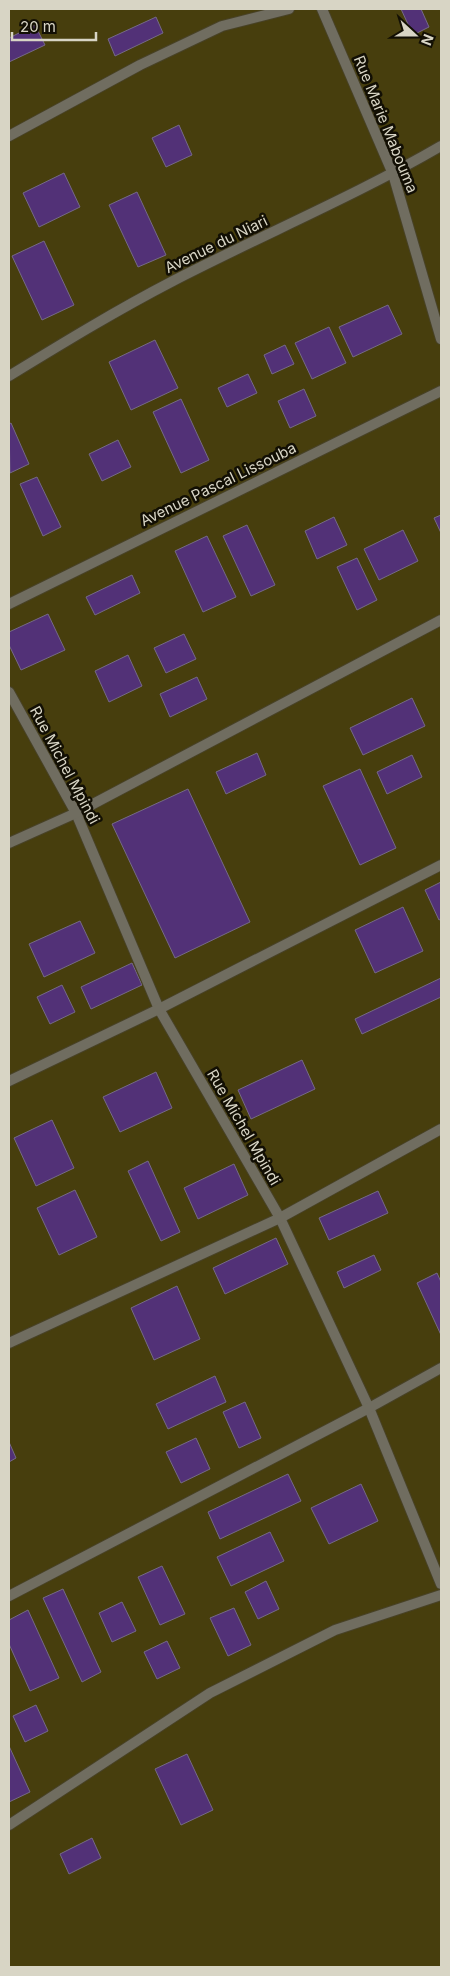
<svg xmlns="http://www.w3.org/2000/svg" width="450" height="1976" viewBox="0 0 450 1976" font-family="Inter,sans-serif">
  <style>
    .green { fill: #473e0d }
    .building { fill: #523177; stroke: #756a86 }
    .lines { fill: none; stroke-linecap: round; stroke-linejoin: round }
    .minor-casing { stroke: #484227; stroke-width: 12 }
    .minor { stroke: #706d60; stroke-width: 10 }
    .labels { text-anchor: middle; dominant-baseline: central; stroke-width: 5; stroke-linejoin: round; paint-order: stroke }
    .street-label { font-size: 15px; fill: #d8d5c5; stroke: #120f04 }
  </style>
  <rect width="100%" height="100%" fill="#2c2609"/>
  <!-- green -->
  <rect class="green" x="9" y="9" width="432" height="1958"/>
  <!-- building -->
  <g class="building">
    <polygon points="401,9 421,9 429,27 413,35"/>
    <polygon points="156,17 163,33 115,56 108,39"/>
    <polygon points="35,25 45,45 9,62 9,38"/>
    <polygon points="179,125 192,155 166,167 152,138"/>
    <polygon points="64,173 80,207 39,227 23,193"/>
    <polygon points="137,192 166,255 138,267 109,205"/>
    <polygon points="44,241 74,305 42,320 12,256"/>
    <polygon points="388,305 402,334 353,357 339,327"/>
    <polygon points="329,327 346,363 312,379 295,343"/>
    <polygon points="155,340 178,388 131,410 109,362"/>
    <polygon points="285,345 294,364 272,374 264,355"/>
    <polygon points="248,374 257,393 227,407 218,388"/>
    <polygon points="304,389 316,416 290,428 278,401"/>
    <polygon points="181,399 209,460 181,473 153,412"/>
    <polygon points="11,423 29,464 10,473 9,424"/>
    <polygon points="118,440 131,467 102,481 89,454"/>
    <polygon points="37,477 61,527 43,536 20,484"/>
    <polygon points="441,515 441,533 434,518"/>
    <polygon points="334,517 347,545 317,559 305,531"/>
    <polygon points="247,525 275,585 251,596 223,536"/>
    <polygon points="403,530 418,561 379,580 364,549"/>
    <polygon points="207,536 236,597 203,612 175,551"/>
    <polygon points="357,558 377,600 357,610 337,567"/>
    <polygon points="132,575 140,593 95,615 86,597"/>
    <polygon points="48,614 65,650 21,670 9,645 9,632"/>
    <polygon points="184,634 196,659 166,673 154,648"/>
    <polygon points="128,655 142,686 109,702 95,671"/>
    <polygon points="197,677 207,699 170,717 160,694"/>
    <polygon points="412,698 425,726 363,755 350,728"/>
    <polygon points="257,753 266,775 226,794 216,772"/>
    <polygon points="412,755 422,777 387,794 377,772"/>
    <polygon points="360,769 396,848 360,865 323,786"/>
    <polygon points="188,789 250,922 175,958 112,824"/>
    <polygon points="441,882 441,919 439,920 425,890"/>
    <polygon points="403,907 423,951 375,973 355,930"/>
    <polygon points="80,921 95,953 44,977 29,944"/>
    <polygon points="132,963 142,985 91,1009 81,987"/>
    <polygon points="441,978 441,997 362,1034 355,1019"/>
    <polygon points="62,985 75,1012 50,1024 37,997"/>
    <polygon points="302,1060 315,1089 251,1119 238,1090"/>
    <polygon points="156,1072 172,1108 120,1132 103,1097"/>
    <polygon points="52,1120 74,1168 36,1186 14,1138"/>
    <polygon points="148,1161 180,1232 161,1241 128,1171"/>
    <polygon points="234,1164 248,1195 198,1219 184,1188"/>
    <polygon points="75,1190 97,1237 59,1255 37,1208"/>
    <polygon points="378,1191 388,1213 329,1240 319,1218"/>
    <polygon points="276,1238 288,1264 225,1294 213,1268"/>
    <polygon points="374,1255 381,1270 344,1288 337,1272"/>
    <polygon points="437,1273 441,1282 441,1335 417,1283"/>
    <polygon points="177,1286 200,1339 154,1360 131,1308"/>
    <polygon points="215,1376 226,1402 168,1429 156,1404"/>
    <polygon points="245,1402 261,1438 239,1448 223,1412"/>
    <polygon points="196,1438 210,1469 181,1483 166,1452"/>
    <polygon points="9,1442 16,1458 9,1462"/>
    <polygon points="288,1474 301,1501 220,1539 208,1512"/>
    <polygon points="361,1484 378,1521 329,1544 311,1508"/>
    <polygon points="270,1532 284,1561 231,1586 217,1557"/>
    <polygon points="162,1566 185,1614 160,1625 138,1577"/>
    <polygon points="266,1581 279,1609 258,1619 245,1592"/>
    <polygon points="63,1589 101,1672 82,1682 43,1598"/>
    <polygon points="122,1602 136,1631 112,1642 99,1613"/>
    <polygon points="234,1608 251,1645 228,1656 210,1618"/>
    <polygon points="28,1610 59,1678 30,1691 9,1644 9,1620"/>
    <polygon points="167,1641 180,1668 157,1679 144,1652"/>
    <polygon points="36,1705 48,1731 25,1742 13,1716"/>
    <polygon points="9,1746 30,1792 9,1802"/>
    <polygon points="187,1754 213,1810 181,1825 155,1769"/>
    <polygon points="92,1838 101,1858 69,1874 60,1854"/>
  </g>
  <g class="lines">
    <defs>
      <g id="minor">
        <polyline points="322,9 393,174 441,339"/>
        <polyline points="9,136 140,65 222,26 289,9"/>
        <path d="M 9,376 C 63,343 117,310 173,281 C 262,235 355,196 441,146"/>
        <polyline points="9,604 441,391"/>
        <polyline points="9,692 76,813 159,1009 280,1218 369,1408 441,1584"/>
        <polyline points="9,843 76,813 441,620"/>
        <polyline points="9,1081 159,1009 441,865"/>
        <polyline points="9,1343 280,1218 441,1129"/>
        <polyline points="9,1596 369,1408 441,1368"/>
        <polyline points="9,1825 210,1693 335,1630 441,1595"/>
      </g>
    </defs>
    <!-- minor casing -->
    <use href="#minor" class="minor-casing"/>
    <!-- minor -->
    <use href="#minor" class="minor"/>
  </g>
  <g class="labels">
    <!-- street labels -->
    <g class="street-label">
      <text transform="translate(386 124) rotate(68)">Rue Marie Mabouma</text>
      <text transform="translate(216 244) rotate(-26)">Avenue du Niari</text>
      <text transform="translate(218 484) rotate(-26)">Avenue Pascal Lissouba</text>
      <text transform="translate(65 765) rotate(62)">Rue Michel Mpindi</text>
      <text transform="translate(244 1127) rotate(60)">Rue Michel Mpindi</text>
    </g>
  </g>
  <!-- border -->
  <rect width="450" height="1976" fill="none" stroke="#d8d5c5" stroke-width="20"/>
  <!-- north arrow -->
  <g transform="translate(415 35) rotate(111)" stroke="#120f04" stroke-width="4" paint-order="stroke">
  <path d="M0-4L9 19L0 12L-9 19Z" fill="#d8d5c5"/>
  <text y="-8" font-size="14" font-weight="bold" text-anchor="middle" fill="#d8d5c5">N</text>
  </g>
  <!-- scale -->
  <path d="M12 32v8h84v-8" fill="none" stroke="#d8d5c5" stroke-width="2.5"/>
  <text x="20" y="32" font-size="15" fill="#d8d5c5" stroke="#120f04" stroke-width="4" paint-order="stroke">20 m</text>
</svg>
